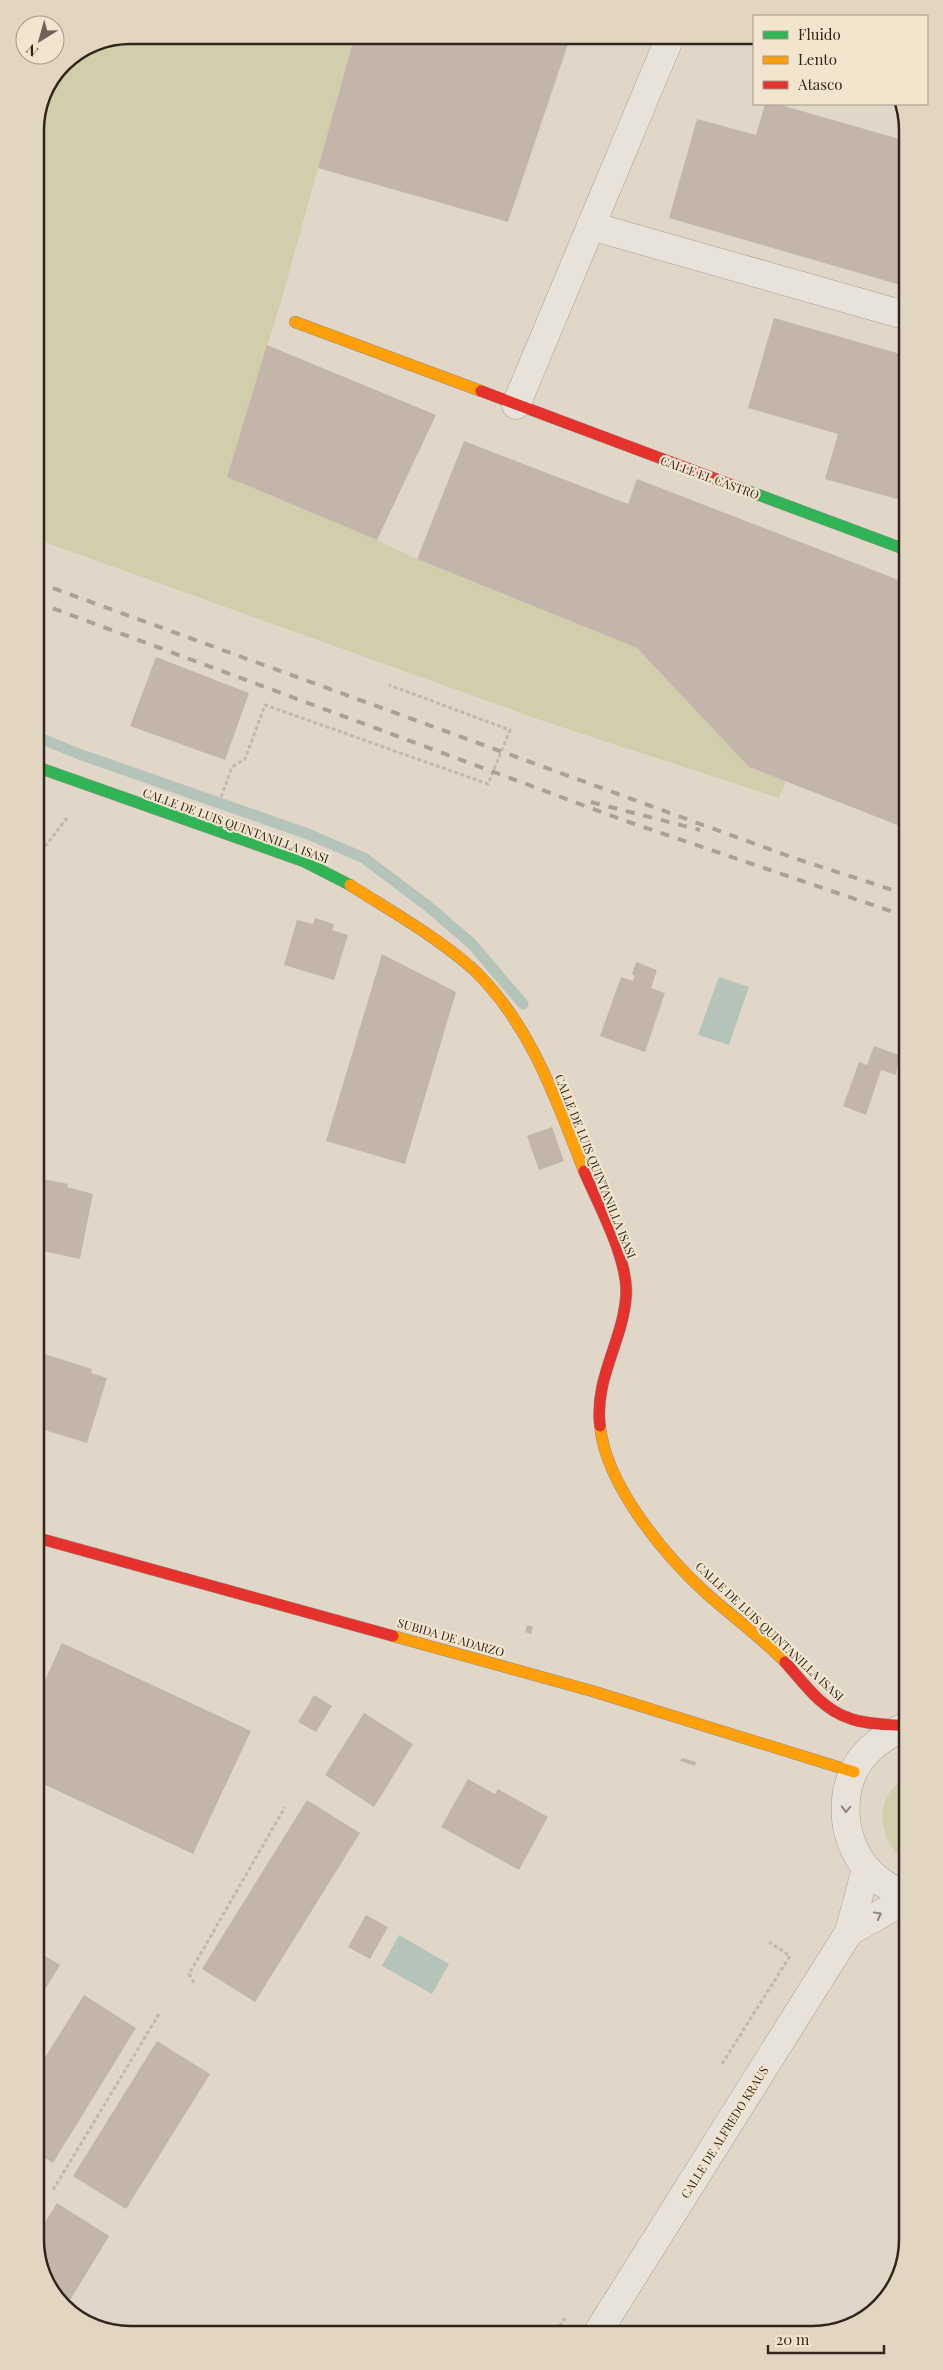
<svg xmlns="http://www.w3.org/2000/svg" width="943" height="2370" viewBox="0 0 943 2370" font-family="'Playfair Display',serif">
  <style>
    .green { fill: #d1ceac }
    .water { fill: #b5c4ba }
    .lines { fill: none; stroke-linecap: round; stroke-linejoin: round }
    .stream { stroke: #b5c4ba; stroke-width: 11 }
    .building { fill: #c3b5aa }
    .street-casing { stroke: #a59c92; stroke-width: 29 }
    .fast-casing { stroke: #948c83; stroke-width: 12 }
    .slow-casing { stroke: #948c83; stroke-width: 12 }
    .jam-casing { stroke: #948c83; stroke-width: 12 }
    .path { stroke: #c1bab1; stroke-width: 3; stroke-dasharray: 4 2.5; stroke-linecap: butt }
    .street { stroke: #e8e3da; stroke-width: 28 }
    .fast { stroke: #30b455; stroke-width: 11 }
    .slow { stroke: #ff9f0a; stroke-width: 11 }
    .jam { stroke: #e5322d; stroke-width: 11 }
    .rail { stroke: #a8a29b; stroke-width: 4; stroke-dasharray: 9 9; stroke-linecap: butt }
    .oneway { stroke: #8d847b }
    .labels { text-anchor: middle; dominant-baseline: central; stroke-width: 4.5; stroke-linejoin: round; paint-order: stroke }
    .street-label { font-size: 12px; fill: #32251c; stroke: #f2e5ce }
    .rim { fill: none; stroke: #32251c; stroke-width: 2.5 }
  </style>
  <rect width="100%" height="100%" fill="#e0d7c9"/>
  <!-- green -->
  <g class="green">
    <polygon points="129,35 355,35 282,298 227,477 377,540 417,559 637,648 749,767 786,781 779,798 546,722 36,539 35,123 63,62 93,42"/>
    <path d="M 907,1778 L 907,1863 C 878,1843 871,1795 907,1778 Z"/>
  </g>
  <!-- water -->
  <g class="water">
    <polygon points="719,977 749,987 729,1045 698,1035"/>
    <polygon points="399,1935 449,1964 432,1994 382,1966"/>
  </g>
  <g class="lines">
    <!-- stream -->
    <polyline class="stream" points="37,737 79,754 308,834 364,858 429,907 472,944 523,1004"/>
  </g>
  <!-- building -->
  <g class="building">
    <polygon points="355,35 536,35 568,44 508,222 318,168"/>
    <polygon points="765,104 777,104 903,140 904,286 669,218 697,119 756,135"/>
    <polygon points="774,318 904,355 904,501 825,479 838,434 748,408"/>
    <polygon points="267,345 436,415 377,540 227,477"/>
    <polygon points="464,441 628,504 637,479 904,582 905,814 900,826 749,767 637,648 417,559"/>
    <polygon points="156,657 249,693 225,760 130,726"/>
    <polygon points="315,918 334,924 332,930 348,935 334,980 284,965 297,920 313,924"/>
    <polygon points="382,954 456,992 405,1164 326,1141"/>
    <polygon points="636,962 657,970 651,988 665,993 645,1052 600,1036 621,977 633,981 635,976 632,974"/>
    <polygon points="874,1046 899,1055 896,1075 881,1070 866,1115 843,1106 859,1062 867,1065"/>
    <polygon points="552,1127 564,1161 539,1170 527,1136"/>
    <polygon points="38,1178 68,1184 67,1187 93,1194 80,1259 38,1250"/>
    <polygon points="38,1352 92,1369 91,1373 107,1378 87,1443 38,1428"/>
    <polygon points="527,1625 533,1627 531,1634 525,1632"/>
    <polygon points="62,1643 251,1731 193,1854 39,1782 39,1693"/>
    <polygon points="314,1695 332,1706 316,1732 298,1722"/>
    <polygon points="364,1713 413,1744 374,1807 325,1775"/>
    <polygon points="682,1758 696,1762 695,1766 680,1761"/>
    <polygon points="468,1779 495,1794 498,1789 548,1817 519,1870 441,1827"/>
    <polygon points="307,1800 360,1833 255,2002 202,1969"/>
    <polygon points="366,1915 388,1927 370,1959 348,1947"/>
    <polygon points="39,1952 60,1965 39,1999"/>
    <polygon points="84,1995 136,2028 53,2163 40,2155 39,2067"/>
    <polygon points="157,2041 210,2074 126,2209 73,2176"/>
    <polygon points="57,2203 109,2236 66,2307 40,2271 40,2230"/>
  </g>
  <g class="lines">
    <defs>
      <g id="street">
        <polyline points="591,226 904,315"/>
        <polyline points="516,405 671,35"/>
        <path d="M 907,1726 C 892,1733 880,1739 869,1750 C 837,1781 839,1837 867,1869 C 878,1882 892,1889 907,1896"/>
        <polyline points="849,1932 907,1899"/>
        <polyline points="598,2332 849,1932 866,1869"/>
      </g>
      <g id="fast">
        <polyline points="740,488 904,549"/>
        <polyline points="37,767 303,861 350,885"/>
      </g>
      <g id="slow">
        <polyline points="295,322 481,391"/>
        <path d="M 350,885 C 392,912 436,936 473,969 C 530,1023 556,1099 584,1171"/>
        <path d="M 600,1426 C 606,1485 664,1555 707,1594 C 733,1617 761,1637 785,1662"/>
        <polyline points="393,1636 592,1691 854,1772"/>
      </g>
      <g id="jam">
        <polyline points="481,391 740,488"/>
        <path d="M 584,1171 C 598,1204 629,1260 626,1296 C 623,1341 594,1379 600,1426"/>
        <polyline points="38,1538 393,1636"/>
        <path d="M 785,1662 C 803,1682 821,1709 849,1718 C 867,1725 888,1724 907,1726"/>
      </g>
    </defs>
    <!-- street casing -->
    <use href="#street" class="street-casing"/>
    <!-- fast casing -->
    <use href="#fast" class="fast-casing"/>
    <!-- slow casing -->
    <use href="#slow" class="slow-casing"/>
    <!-- jam casing -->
    <use href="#jam" class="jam-casing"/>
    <!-- path -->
    <g class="path">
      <polyline points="221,797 232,767 245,759 265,705 488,784 510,730 389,685"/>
      <polyline points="37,857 67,818"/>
      <polyline points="194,1983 189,1974 285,1807"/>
      <polyline points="722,2064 790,1956 769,1942"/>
      <polyline points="53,2190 159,2014"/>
      <polyline points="556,2332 565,2318"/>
    </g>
    <!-- street -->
    <use href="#street" class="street"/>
    <!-- fast -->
    <use href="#fast" class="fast"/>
    <!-- slow -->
    <use href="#slow" class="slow"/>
    <!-- jam -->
    <use href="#jam" class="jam"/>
    <!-- rail -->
    <g class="rail">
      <polyline points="36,582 791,857 905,894"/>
      <polyline points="36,602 623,820 905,916"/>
      <polyline points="591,802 700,830"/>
    </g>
  </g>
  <!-- one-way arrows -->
  <defs><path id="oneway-chevron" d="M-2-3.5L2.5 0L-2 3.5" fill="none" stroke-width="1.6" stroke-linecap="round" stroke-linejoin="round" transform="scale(1.25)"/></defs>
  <g class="oneway">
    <use href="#oneway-chevron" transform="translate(846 1809) rotate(92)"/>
    <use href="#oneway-chevron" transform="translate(878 1915) rotate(-29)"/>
  </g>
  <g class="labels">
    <!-- street labels -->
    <g class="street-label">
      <text transform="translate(710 477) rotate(20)">CALLE EL CASTRO</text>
      <text transform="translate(236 825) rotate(20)">CALLE DE LUIS QUINTANILLA ISASI</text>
      <text transform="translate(596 1166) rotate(68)">CALLE DE LUIS QUINTANILLA ISASI</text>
      <text transform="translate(770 1631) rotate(43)">CALLE DE LUIS QUINTANILLA ISASI</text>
      <text transform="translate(451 1637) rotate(16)">SUBIDA DE ADARZO</text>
      <text transform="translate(724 2132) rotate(-58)">CALLE DE ALFREDO KRAUS</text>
    </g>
  </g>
  <!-- crop -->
  <path d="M0 0H943V2370H0ZM130 44H813A86 86 0 0 1 899 130V2240A86 86 0 0 1 813 2326H130A86 86 0 0 1 44 2240V130A86 86 0 0 1 130 44Z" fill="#e3d6c0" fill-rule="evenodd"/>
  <path class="rim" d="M130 44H813A86 86 0 0 1 899 130V2240A86 86 0 0 1 813 2326H130A86 86 0 0 1 44 2240V130A86 86 0 0 1 130 44Z"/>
  <!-- legend -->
  <rect x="753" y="15" width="175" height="90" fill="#f2e5ce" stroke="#a59887"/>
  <rect x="763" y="31" width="25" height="8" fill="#30b455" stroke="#a59887"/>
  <text x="798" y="40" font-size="15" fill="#32251c">Fluido</text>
  <rect x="763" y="56" width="25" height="8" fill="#ff9f0a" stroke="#a59887"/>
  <text x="798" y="65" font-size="15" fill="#32251c">Lento</text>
  <rect x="763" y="81" width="25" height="8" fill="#e5322d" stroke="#a59887"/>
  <text x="798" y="90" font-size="15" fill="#32251c">Atasco</text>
  <!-- north arrow -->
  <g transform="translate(40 40) rotate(217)"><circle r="24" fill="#f2e5ce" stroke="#a59887"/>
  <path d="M0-4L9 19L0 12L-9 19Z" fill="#6f6359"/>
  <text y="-8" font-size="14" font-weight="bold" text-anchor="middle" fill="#32251c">N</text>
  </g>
  <!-- scale -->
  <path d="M768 2345v8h116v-8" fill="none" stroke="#32251c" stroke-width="2.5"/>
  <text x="776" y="2345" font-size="15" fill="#32251c" stroke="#f2e5ce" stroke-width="4" paint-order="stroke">20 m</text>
</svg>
